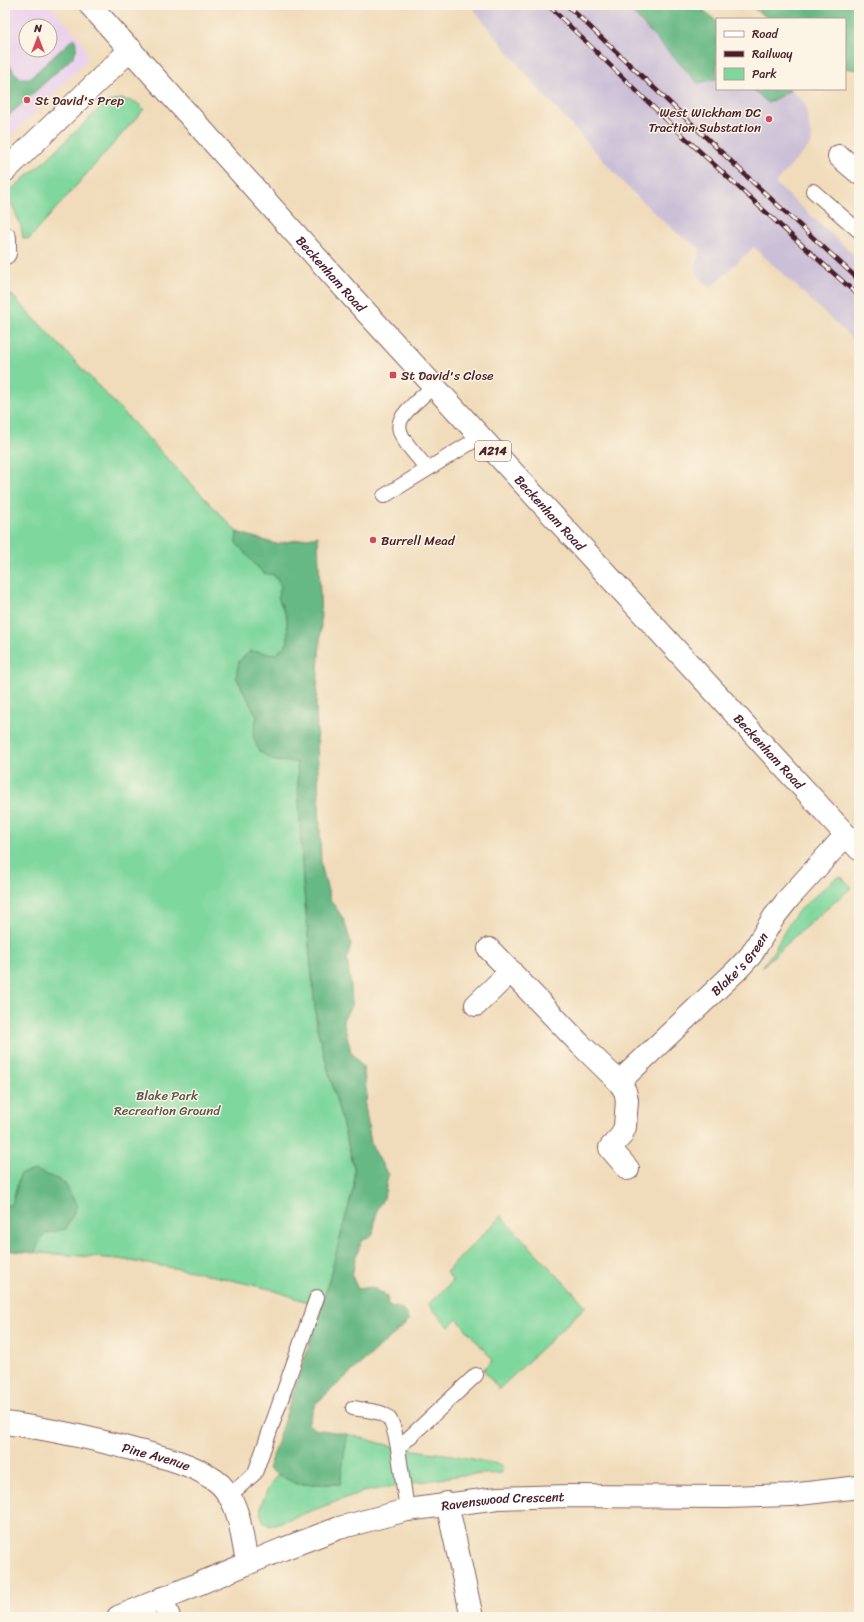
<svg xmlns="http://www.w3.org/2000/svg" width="864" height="1622" viewBox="0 0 864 1622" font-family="Sriracha,sans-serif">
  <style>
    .built { fill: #ead1ed; fill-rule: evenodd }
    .industrial { fill: #cabfd7 }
    .green { fill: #7ed79d; stroke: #647b64 }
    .forest { fill: #66b884; stroke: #586c58 }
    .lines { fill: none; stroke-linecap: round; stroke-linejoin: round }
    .service-casing { stroke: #84615d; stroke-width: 16 }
    .minor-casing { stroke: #84615d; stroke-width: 24 }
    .tertiary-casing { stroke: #84615d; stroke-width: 24 }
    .primary-casing { stroke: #84615d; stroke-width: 24 }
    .service { stroke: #fff; stroke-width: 14 }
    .minor { stroke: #fff; stroke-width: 22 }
    .tertiary { stroke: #fff; stroke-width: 22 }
    .primary { stroke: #fff; stroke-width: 22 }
    .rail-casing { stroke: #4a1f2b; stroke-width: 4.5 }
    .rail { stroke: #fcf5e5; stroke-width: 3; stroke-dasharray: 9; stroke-linecap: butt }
    .poi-dot { fill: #d1495b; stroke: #fcf5e5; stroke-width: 1.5 }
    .labels { text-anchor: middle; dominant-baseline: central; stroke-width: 3; stroke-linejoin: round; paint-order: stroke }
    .shield { fill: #fcf5e5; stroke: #7f5f63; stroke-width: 1 }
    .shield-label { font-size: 12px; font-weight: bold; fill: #4a1f2b }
    .poi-label { font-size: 13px; fill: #4a1f2b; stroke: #fcf5e5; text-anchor: start }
    .street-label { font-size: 13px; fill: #4a1f2b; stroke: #fcf5e5 }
    .park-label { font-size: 13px; fill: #5a564d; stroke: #fcf5e5 }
  </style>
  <rect width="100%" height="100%" fill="#fcf5e5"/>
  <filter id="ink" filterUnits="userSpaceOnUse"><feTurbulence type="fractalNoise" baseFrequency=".025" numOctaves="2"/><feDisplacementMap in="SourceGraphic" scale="8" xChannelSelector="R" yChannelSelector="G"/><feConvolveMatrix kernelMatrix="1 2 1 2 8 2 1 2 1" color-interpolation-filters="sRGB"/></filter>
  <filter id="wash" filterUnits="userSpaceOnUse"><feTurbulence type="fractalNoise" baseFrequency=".012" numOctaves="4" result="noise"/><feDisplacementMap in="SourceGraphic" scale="16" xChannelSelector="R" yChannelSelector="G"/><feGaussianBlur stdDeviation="0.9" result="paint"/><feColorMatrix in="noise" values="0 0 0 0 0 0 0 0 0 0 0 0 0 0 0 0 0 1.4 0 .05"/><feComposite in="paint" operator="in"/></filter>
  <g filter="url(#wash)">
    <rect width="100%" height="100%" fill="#f0dcba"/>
    <!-- built -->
    <path class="built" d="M 5,5 L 50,5 L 81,40 L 87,53 L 85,63 L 5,142 ZM 26,26 L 50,26 L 50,50 L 26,50 Z"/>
    <!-- industrial -->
    <polygon class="industrial" points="470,5 625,5 698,83 717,79 717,89 753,89 768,103 791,90 805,103 812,143 775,183 859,259 859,345 754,247 710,288 695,271 700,248 681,236 661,219 630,190 535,85"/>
    <!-- green -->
    <g class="green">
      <polygon points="121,99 136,102 144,109 29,239 23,238 21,226 7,193 46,160 101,107 110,102"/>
      <polygon points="11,294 237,532 236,543 274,575 281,586 278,597 287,618 288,642 276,654 236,677 257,716 253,736 274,761 297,762 303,883 317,1028 354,1167 354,1186 322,1306 310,1303 270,1289 192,1271 118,1259 5,1250 5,304"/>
      <polygon points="841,877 852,887 795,936 762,967 775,949 789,923 800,909 836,878"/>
      <polygon points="501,1216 586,1306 499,1389 483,1370 493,1360 457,1319 449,1327 428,1304 453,1281 446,1272"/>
      <path d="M 347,1434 L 398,1448 L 452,1455 L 502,1465 L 502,1473 L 462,1475 L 362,1492 L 270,1526 C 249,1516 268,1488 278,1474 L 296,1484 L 340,1484 Z"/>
    </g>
    <!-- forest -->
    <g class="forest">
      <polygon points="625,5 698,5 717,22 717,79 698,83"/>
      <polygon points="748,5 859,5 859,70 845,68 845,19 770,19"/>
      <path d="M 74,38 C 78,47 77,50 72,58 L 5,119 L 5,60 L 7,60 L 14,72 L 21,78 L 30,78 Z"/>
      <polygon points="753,89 789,89 791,90 768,103"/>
      <polygon points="237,532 276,544 318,536 321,625 316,705 321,864 330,899 344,920 351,943 347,960 351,986 352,1004 343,1020 351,1052 363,1067 367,1095 365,1105 371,1144 388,1175 384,1198 377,1208 373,1234 362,1241 355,1259 352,1276 358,1289 372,1287 387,1296 388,1306 403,1309 409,1321 315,1404 308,1424 314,1429 347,1434 340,1484 296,1484 268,1469 322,1306 354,1186 354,1167 317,1028 303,883 297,762 274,761 259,751 253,736 257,716 236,677 239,661 250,651 276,654 288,642 287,618 278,597 281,586 274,575 263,573 236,543"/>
      <polygon points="35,1170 64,1182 77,1206 66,1229 44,1234 34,1253 5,1250 5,1205 12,1205 20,1174"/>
    </g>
  </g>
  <g filter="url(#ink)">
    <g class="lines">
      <defs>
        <g id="service">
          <polyline points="813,191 859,231"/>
          <path d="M 427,468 C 388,423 390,425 434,386"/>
          <polyline points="384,496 480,437"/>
          <path d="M 353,1408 C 389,1414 391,1410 398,1448"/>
          <polyline points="229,1496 255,1473 317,1297"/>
          <polyline points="407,1510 398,1448 476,1375"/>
        </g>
        <g id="minor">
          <polyline points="839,156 859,173"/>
          <polyline points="5,171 131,49"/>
          <polyline points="5,238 5,253"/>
          <path id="s1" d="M 489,949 L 580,1044 L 619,1082 L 737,970 L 751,955 L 774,917 L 789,898 L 846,835"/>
          <polyline points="476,1005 511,971"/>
          <polyline points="619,1082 625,1091 627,1100 625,1127 621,1136 610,1148 628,1169"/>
          <path id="s2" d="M 5,1423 C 50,1429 95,1439 139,1451 C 163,1457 189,1463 210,1477 C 218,1481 225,1489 229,1496 C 242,1515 241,1541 248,1563"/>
          <polyline points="447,1503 472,1617"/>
          <polyline points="162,1598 169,1617"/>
        </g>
        <g id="tertiary">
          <path id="s3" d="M 118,1617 L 283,1549 L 339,1528 L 407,1510 L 498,1498 L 570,1496 L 726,1497 L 791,1495 L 859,1487"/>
        </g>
        <g id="primary">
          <path id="s4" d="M 90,5 L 354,299 L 859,849"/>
        </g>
      </defs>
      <!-- service casing -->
      <use href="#service" class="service-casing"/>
      <!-- minor casing -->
      <use href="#minor" class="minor-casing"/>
      <!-- tertiary casing -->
      <use href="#tertiary" class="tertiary-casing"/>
      <!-- primary casing -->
      <use href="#primary" class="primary-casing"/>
      <!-- service -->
      <use href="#service" class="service"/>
      <!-- minor -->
      <use href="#minor" class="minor"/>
      <!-- tertiary -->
      <use href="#tertiary" class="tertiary"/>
      <!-- primary -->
      <use href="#primary" class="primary"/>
      <defs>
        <g id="rail">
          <polyline points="548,5 681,134 783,228 859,296"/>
          <polyline points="567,5 756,185 859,280"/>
        </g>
      </defs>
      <!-- rail casing -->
      <use href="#rail" class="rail-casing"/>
      <!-- rail -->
      <use href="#rail" class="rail"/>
    </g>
  </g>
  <!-- markers -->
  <g class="poi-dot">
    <circle cx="27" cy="100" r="4"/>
    <circle cx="769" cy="119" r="4"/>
    <rect x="389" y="371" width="8" height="8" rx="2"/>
    <circle cx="373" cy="540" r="4"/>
  </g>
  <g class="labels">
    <!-- shield labels -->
    <rect class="shield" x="475" y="441" width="36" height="20" rx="3"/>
    <g class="shield-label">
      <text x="493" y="451">A214</text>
    </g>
    <!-- poi labels -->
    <g class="poi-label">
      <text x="35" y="100">St David's Prep</text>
      <text x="761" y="112" text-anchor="end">West Wickham DC<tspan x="761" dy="15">Traction Substation</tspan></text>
      <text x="401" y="375">St David's Close</text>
      <text x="381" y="540">Burrell Mead</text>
    </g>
    <!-- street labels -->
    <g class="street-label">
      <text stroke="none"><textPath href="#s4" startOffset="361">Beckenham Road</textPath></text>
      <text stroke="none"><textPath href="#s4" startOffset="685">Beckenham Road</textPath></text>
      <text stroke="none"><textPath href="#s4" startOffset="1009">Beckenham Road</textPath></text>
      <text stroke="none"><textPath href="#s1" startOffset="355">Blake's Green</textPath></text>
      <text stroke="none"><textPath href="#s2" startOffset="155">Pine Avenue</textPath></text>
      <text stroke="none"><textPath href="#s3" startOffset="405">Ravenswood Crescent</textPath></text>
    </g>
    <!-- park labels -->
    <g class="park-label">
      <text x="167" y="1095">Blake Park<tspan x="167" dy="15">Recreation Ground</tspan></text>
    </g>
  </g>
  <!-- margin -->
  <rect width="864" height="1622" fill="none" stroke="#fcf5e5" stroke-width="20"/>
  <!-- legend -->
  <rect x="716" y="18" width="130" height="72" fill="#fcf5e5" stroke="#b59f9b"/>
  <rect x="724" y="31" width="20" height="6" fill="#ffffff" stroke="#b59f9b"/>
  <text x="752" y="38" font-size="12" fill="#4a1f2b">Road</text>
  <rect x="724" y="51" width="20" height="6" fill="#4a1f2b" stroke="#b59f9b"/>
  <text x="752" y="58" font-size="12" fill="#4a1f2b">Railway</text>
  <rect x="724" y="68" width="20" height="12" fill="#7ed79d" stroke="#b59f9b"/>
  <text x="752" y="78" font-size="12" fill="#4a1f2b">Park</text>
  <!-- north arrow -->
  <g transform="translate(38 38)"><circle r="19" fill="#fcf5e5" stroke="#b59f9b"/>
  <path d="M0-3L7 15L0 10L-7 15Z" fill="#d1495b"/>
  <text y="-6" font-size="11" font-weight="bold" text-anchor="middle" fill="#4a1f2b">N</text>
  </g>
</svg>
